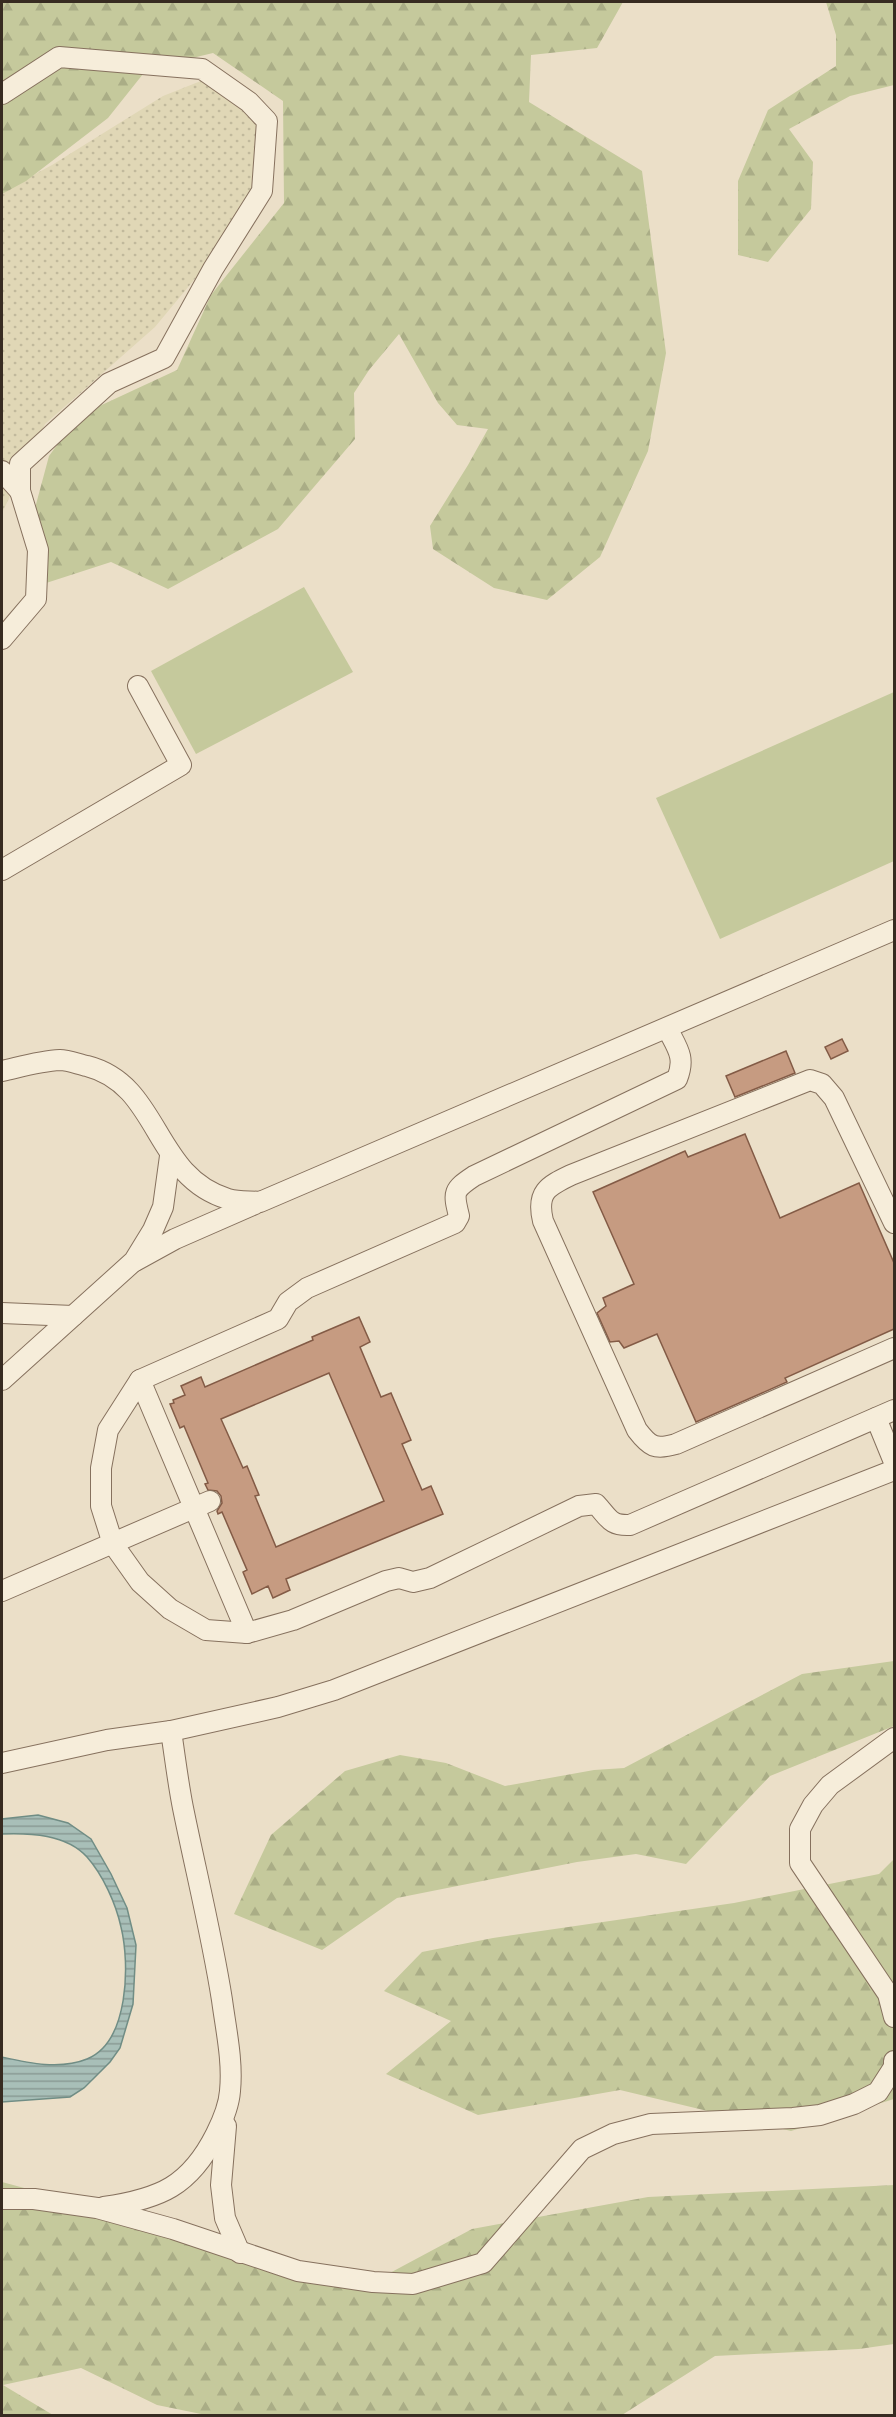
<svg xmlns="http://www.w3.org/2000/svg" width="896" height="2417" viewBox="0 0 896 2417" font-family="Georgia,serif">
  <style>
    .farmland { fill: url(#farmland-dots) }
    .green { fill: #c5c99c }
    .forest { fill: url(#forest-firs) }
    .water { fill: url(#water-rules); stroke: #708d85; stroke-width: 1.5 }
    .building { fill: #c69b81; stroke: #835b46; stroke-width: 1.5; fill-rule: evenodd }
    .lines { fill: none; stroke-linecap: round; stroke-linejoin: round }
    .minor-casing { stroke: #86715e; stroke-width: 22 }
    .minor { stroke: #f6edda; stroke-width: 20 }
  </style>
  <defs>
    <pattern id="farmland-dots" width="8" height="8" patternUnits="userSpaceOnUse" patternTransform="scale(1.5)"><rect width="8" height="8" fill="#e0d7b6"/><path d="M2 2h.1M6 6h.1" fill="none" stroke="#c1b99c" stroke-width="1.8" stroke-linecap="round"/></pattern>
    <pattern id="forest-firs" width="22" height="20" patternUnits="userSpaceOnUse" patternTransform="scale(1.5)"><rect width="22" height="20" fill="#c5c99c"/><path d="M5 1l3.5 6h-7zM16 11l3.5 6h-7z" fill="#aaad86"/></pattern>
    <pattern id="water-rules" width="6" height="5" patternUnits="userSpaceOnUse" patternTransform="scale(1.5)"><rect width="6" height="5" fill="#a8bfb8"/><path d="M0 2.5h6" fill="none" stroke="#8a9b95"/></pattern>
  </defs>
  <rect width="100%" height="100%" fill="#ebdfc8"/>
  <!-- farmland -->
  <polygon class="farmland" points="216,75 266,119 252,210 155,327 45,424 2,513 2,192 52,165 163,96"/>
  <!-- green -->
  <g class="green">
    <polygon points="304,587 353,672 196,754 151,671"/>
    <polygon points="894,692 894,861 720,939 656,798"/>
  </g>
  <!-- forest -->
  <g class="forest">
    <polygon points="2,2 623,2 597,48 531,55 529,102 642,171 666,353 648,451 600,557 547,600 494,588 433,549 430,526 468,465 488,429 457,425 438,403 399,334 369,370 354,393 355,439 278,529 168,589 111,562 40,585 31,523 49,456 78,416 177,370 211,295 284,203 283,101 213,53 147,69 108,118 26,181 2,194"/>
    <polygon points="826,2 894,2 894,85 850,96 789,129 813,162 811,209 768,262 738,255 738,181 768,110 836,66 836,35"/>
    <polygon points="894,1661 894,1726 770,1776 686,1864 636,1854 577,1862 397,1898 322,1950 234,1914 271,1835 345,1771 400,1755 446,1763 505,1786 594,1770 624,1768 802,1674"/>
    <polygon points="894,1859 894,2099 791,2131 620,2090 478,2115 386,2074 451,2021 384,1991 422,1952 493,1938 734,1903 879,1874"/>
    <polygon points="2,2182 373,2282 472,2229 648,2197 894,2185 894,2344 859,2349 715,2356 622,2415 206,2415 157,2405 81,2368 3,2385 53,2415 2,2415"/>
  </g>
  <!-- water -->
  <path class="water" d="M 38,1815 L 68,1823 L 91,1839 L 111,1874 L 127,1908 L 136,1945 L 133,2004 L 120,2048 L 110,2062 L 84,2088 L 70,2097 L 2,2102 L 2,2057 C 29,2063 60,2070 87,2059 C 129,2042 130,1964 121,1927 C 116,1904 103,1875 87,1857 C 66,1834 30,1833 2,1834 L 2,1819 Z"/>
  <!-- building -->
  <g class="building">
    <polygon points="842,1039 848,1051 831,1059 825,1047"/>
    <polygon points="786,1051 795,1073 735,1097 726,1076"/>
    <polygon points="745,1134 780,1218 859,1183 894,1263 894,1329 785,1378 787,1382 696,1422 657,1334 624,1348 619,1341 610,1342 597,1313 606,1306 603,1298 634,1284 593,1192 685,1151 688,1157"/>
    <path d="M 359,1317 L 370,1342 L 360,1347 L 381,1397 L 391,1393 L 411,1440 L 402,1444 L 422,1490 L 431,1486 L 443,1514 L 286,1579 L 290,1590 L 273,1598 L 268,1586 L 252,1594 L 243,1572 L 247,1570 L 222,1512 L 218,1514 L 217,1511 L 222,1503 L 221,1496 L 217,1491 L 208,1490 L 205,1484 L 208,1483 L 184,1426 L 180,1428 L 170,1404 L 174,1403 L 173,1400 L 185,1395 L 181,1386 L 201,1377 L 205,1387 L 313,1340 L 312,1337 ZM 329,1373 L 384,1501 L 276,1547 L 255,1496 L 259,1495 L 247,1466 L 243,1468 L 221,1419 Z"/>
  </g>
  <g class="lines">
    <defs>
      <g id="minor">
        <polyline points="2,94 59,57 202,69 249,102 267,121 262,191 213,269 164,358 109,383 20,464 20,491 38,550 36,599 2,639"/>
        <polyline points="2,471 20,491"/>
        <polyline points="2,870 181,765 138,686"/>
        <path d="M 667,1028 C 677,1048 686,1057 677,1079 L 474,1176 C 453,1190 453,1192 459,1216 L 455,1223 L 307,1288 L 288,1302 L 278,1319 L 140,1380 L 108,1430 L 101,1468 L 101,1506 L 113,1544 L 140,1582 L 170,1609 L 206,1630 L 247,1633 L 293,1620 L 386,1581 L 399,1578 L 413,1582 L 430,1578 L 579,1506 L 596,1504 C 609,1518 610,1526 630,1525 L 894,1410"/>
        <path d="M 2,1071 C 20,1067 40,1061 60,1060 C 68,1060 78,1064 87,1066 C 161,1085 152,1176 228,1199 C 238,1202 250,1201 260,1202 L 894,930"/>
        <path d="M 894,1223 L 834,1098 L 822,1084 L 810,1080 L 571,1175 C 548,1186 536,1192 543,1221 L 637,1430 C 650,1447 655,1450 676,1444 L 894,1348"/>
        <polyline points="135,1261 175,1239 255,1204"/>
        <polyline points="2,1313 73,1316"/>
        <polyline points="2,1380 134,1261 153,1230 163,1207 170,1156"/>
        <polyline points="140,1380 247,1633"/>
        <polyline points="876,1418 894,1462"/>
        <polyline points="2,1591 210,1501"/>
        <polyline points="894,1738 830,1785 813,1805 800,1829 800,1863 888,1994 894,2017"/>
        <polyline points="2,1763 107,1740 171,1731 278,1707 334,1690 894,1470"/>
        <polyline points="226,2126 221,2185 225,2218 240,2253"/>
        <polyline points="2,2199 34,2199 97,2208 173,2229 298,2271 373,2282 413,2284 483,2263 582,2149 613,2134 651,2124 793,2118 820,2115 854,2104 878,2092 894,2067 894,2061"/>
        <path d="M 104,2207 C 160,2199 190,2186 216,2134 C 222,2122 229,2105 230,2091 C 233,2061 226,2030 222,2000 C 212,1936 196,1872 183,1808 C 178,1783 175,1757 171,1731"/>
      </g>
    </defs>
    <!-- minor casing -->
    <use href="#minor" class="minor-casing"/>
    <!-- minor -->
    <use href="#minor" class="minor"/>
  </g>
  <!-- border -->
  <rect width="896" height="2417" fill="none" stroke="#372b21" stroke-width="6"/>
</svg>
